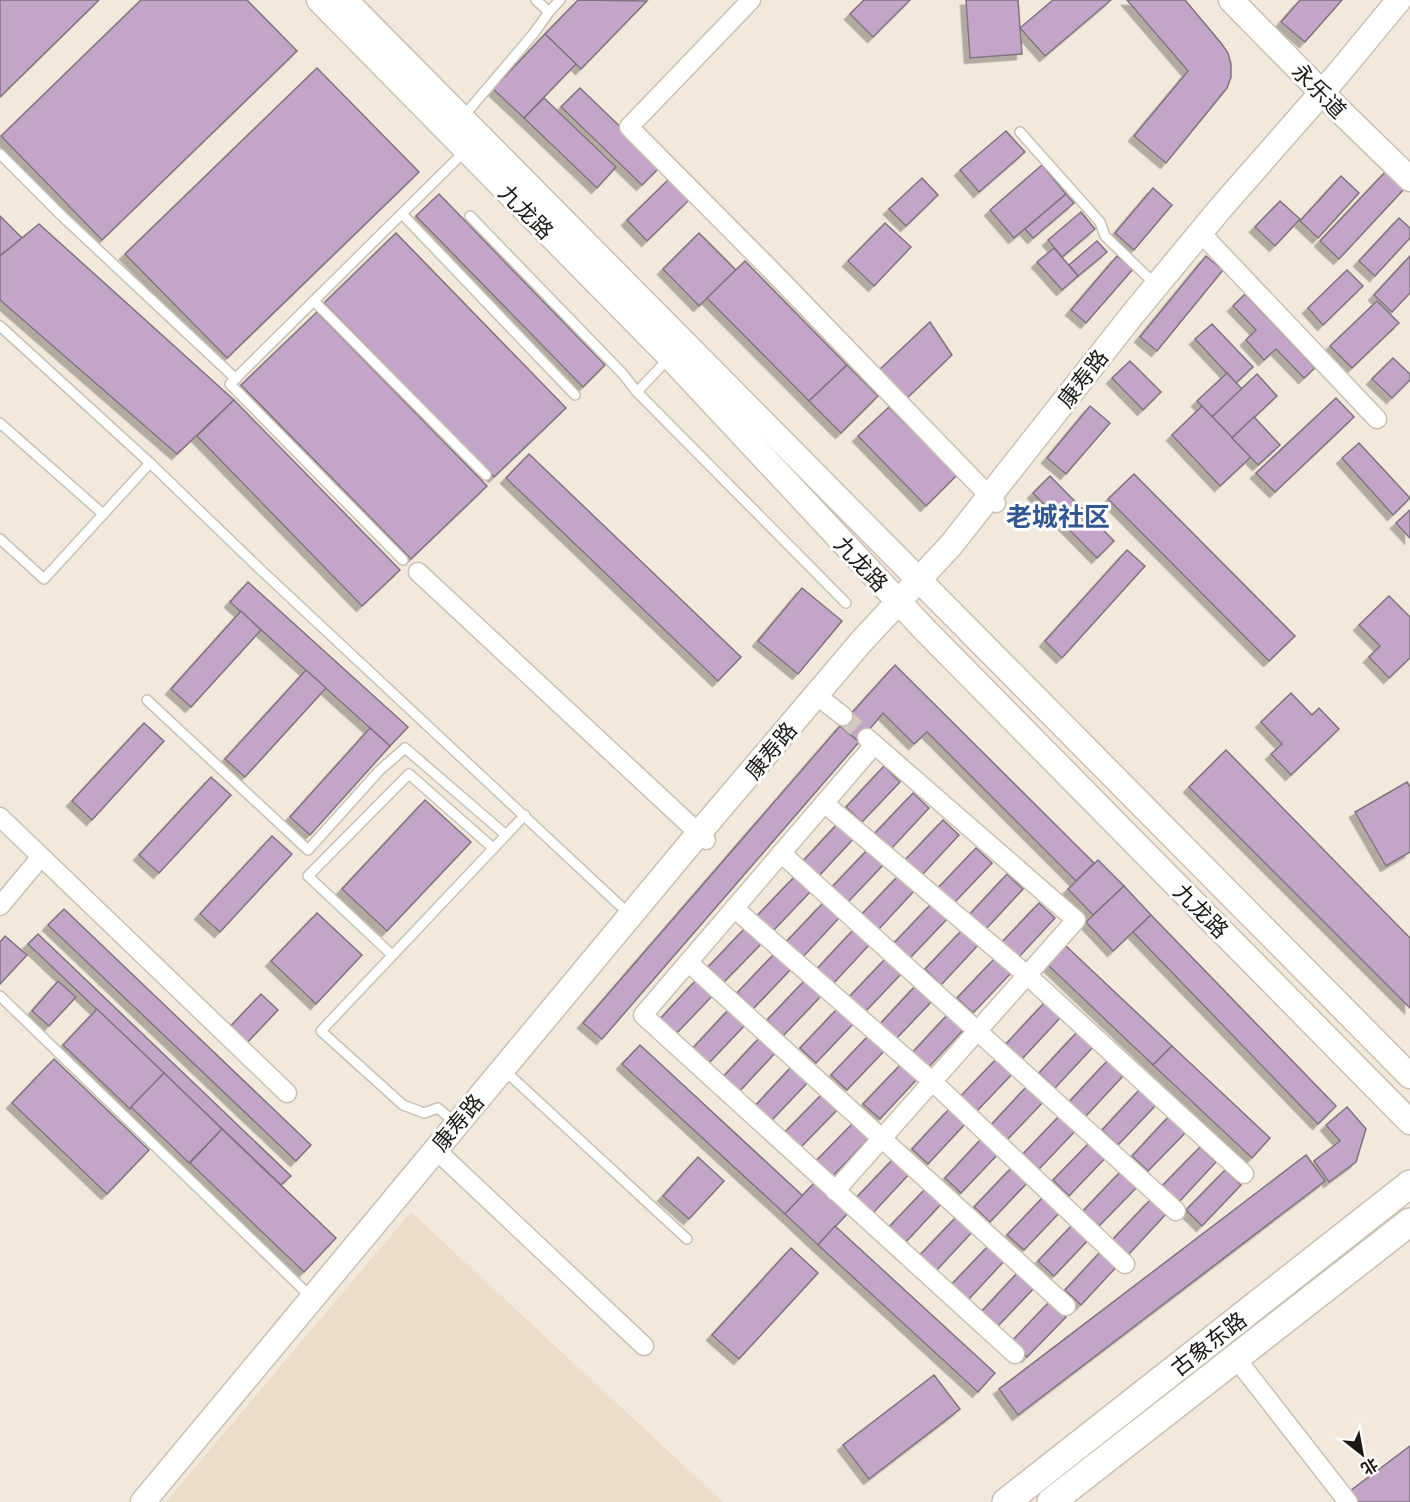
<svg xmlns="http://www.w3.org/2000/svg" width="1410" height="1502" viewBox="0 0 1410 1502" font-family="'Exo 2','Noto Sans SC',sans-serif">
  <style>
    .built { fill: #ecdcca }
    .building { fill: #c3a5c8; stroke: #7e747f; stroke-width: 1.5; filter: url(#shadow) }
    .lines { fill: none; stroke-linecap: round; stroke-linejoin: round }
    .street-tunnel { stroke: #d3c9be; stroke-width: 18; stroke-dasharray: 18 9; stroke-linecap: butt }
    .lane-casing { stroke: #cac0b4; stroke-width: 12 }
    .street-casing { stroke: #cac0b4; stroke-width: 21 }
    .secondary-casing { stroke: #cac0b4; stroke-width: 27 }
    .primary-casing { stroke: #cac0b4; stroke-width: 30 }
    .lane { stroke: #fff; stroke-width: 9 }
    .street { stroke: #fff; stroke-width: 18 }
    .secondary { stroke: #fff; stroke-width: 24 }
    .primary { stroke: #fff; stroke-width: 27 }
    .labels { text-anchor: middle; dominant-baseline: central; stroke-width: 6; stroke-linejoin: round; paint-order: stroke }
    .street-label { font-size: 22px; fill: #1c1814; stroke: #fff }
    .quarter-label { font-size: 26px; font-weight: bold; fill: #35578f; stroke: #fff }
  </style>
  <defs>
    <filter id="shadow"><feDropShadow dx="-5.5" dy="5.5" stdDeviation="0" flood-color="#0004"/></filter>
  </defs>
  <rect width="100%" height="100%" fill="#f3e8dc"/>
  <!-- built -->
  <polygon class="built" points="411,1212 723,1502 166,1502"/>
  <!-- building -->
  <g class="building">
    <polygon points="0,0 99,0 0,97"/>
    <polygon points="141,0 247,0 297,51 102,240 1,136"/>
    <polygon points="578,0 647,1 581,69 545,34"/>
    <polygon points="864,0 910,0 873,37 850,14"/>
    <polygon points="966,0 1018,0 1022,54 970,58"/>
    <polygon points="1053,0 1111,0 1045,56 1020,28"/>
    <polygon points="1127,0 1185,0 1221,43 1228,53 1231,64 1231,77 1227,88 1166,163 1134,136 1188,71"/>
    <polygon points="1300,0 1342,0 1305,42 1281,22"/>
    <polygon points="545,34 576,64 524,118 493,89"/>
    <polygon points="317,68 419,172 227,358 125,254"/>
    <polygon points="580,88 661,166 642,185 561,107"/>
    <polygon points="544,98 616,167 597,188 524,118"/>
    <polygon points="1006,131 1025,152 979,192 960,170"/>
    <polygon points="1042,165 1066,194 1014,238 990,210"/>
    <polygon points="1387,170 1405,188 1339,259 1320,241"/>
    <polygon points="1341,176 1359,193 1318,238 1300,221"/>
    <polygon points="922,178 938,195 906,226 889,209"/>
    <polygon points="669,179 689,200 647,241 627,220"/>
    <polygon points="1153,188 1172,205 1134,250 1115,233"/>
    <polygon points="439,194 605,365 583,387 416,216"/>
    <polygon points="1066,194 1074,203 1033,238 1025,229"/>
    <polygon points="1280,201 1300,219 1275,246 1255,227"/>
    <polygon points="1081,212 1095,229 1062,257 1048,240"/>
    <polygon points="0,216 22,238 0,256"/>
    <polygon points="1399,218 1410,228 1410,238 1375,276 1359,261"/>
    <polygon points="885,223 911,247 874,286 848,261"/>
    <polygon points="39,224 234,400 177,454 0,300 0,256"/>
    <polygon points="396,233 566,408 494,477 324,303"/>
    <polygon points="699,233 736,270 699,306 663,269"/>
    <polygon points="1097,241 1107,252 1078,276 1069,265"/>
    <polygon points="1054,248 1078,276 1062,290 1037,262"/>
    <polygon points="1117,256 1133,269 1086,323 1071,310"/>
    <polygon points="1206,256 1223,270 1157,351 1140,337"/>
    <polygon points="1410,256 1410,293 1392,312 1374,295"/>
    <polygon points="745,261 847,365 809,401 707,298"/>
    <polygon points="1347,270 1363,286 1323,325 1308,308"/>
    <polygon points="1245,294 1315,368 1304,378 1276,349 1264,360 1246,340 1256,330 1233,306"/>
    <polygon points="1377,301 1399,323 1352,368 1330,346"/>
    <polygon points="317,312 487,486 411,559 241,385"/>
    <polygon points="930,322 952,355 904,401 877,372"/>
    <polygon points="1212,324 1253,367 1236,383 1195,339"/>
    <polygon points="1393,358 1410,374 1410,380 1392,398 1372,379"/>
    <polygon points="1130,361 1161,392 1143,410 1112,378"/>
    <polygon points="847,365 878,396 841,433 809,401"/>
    <polygon points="1227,373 1242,389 1212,417 1197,401"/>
    <polygon points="1257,374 1277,396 1232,438 1212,417"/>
    <polygon points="1336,398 1354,417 1275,492 1256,473"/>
    <polygon points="234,400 400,570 362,606 197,436"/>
    <polygon points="1090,406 1110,423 1066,474 1047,458"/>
    <polygon points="1202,406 1251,457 1220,486 1172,435"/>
    <polygon points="889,407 957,475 926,506 858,436"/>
    <polygon points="1254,417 1280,445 1258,465 1232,438"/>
    <polygon points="1359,443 1410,498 1393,515 1342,458"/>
    <polygon points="529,454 741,657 718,681 506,478"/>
    <polygon points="1134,474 1295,636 1269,661 1108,499"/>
    <polygon points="1050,476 1114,541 1097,558 1033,493"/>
    <polygon points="1410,510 1410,538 1396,523"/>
    <polygon points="1127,550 1145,566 1062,658 1045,641"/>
    <polygon points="248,582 408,727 390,746 230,602"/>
    <polygon points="802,588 842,621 798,674 758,641"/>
    <polygon points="1389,596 1410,617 1410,658 1389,678 1369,657 1380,646 1359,625"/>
    <polygon points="241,611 261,630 191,707 171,689"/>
    <polygon points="895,665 1094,863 1076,881 927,732 914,744 883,713 859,742 840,726"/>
    <polygon points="306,670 326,688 245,777 225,759"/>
    <polygon points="1291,693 1312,715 1319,708 1339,729 1291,775 1271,754 1282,744 1261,722"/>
    <polygon points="144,723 164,741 92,820 72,801"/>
    <polygon points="840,726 859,742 602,1039 583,1023"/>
    <polygon points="370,728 390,746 310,835 290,817"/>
    <polygon points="1226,750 1410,938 1410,1008 1189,787"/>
    <polygon points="884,766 900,782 862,822 846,807"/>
    <polygon points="211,777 231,795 159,873 139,855"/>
    <polygon points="1407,782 1410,787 1410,852 1386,866 1355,812"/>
    <polygon points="913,793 929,808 891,849 875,833"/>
    <polygon points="425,800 471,842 387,931 342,889"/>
    <polygon points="943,820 959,835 921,876 905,860"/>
    <polygon points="840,821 856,836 818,877 802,862"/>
    <polygon points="272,836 292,854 220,932 200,914"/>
    <polygon points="869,848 885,863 847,903 831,888"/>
    <polygon points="976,848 992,863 954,903 938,888"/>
    <polygon points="1098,860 1124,886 1093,915 1068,889"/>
    <polygon points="1007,874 1023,889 985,930 969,915"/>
    <polygon points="899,875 915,890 877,931 861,915"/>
    <polygon points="794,877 810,892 772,932 756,917"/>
    <polygon points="1124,886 1151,915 1113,951 1086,922"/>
    <polygon points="823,903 839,918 801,959 785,943"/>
    <polygon points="932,903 948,918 910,958 894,943"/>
    <polygon points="1039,903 1055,918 1017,959 1001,943"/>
    <polygon points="64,909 311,1145 296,1161 48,925"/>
    <polygon points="317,913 362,955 316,1004 271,961"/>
    <polygon points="1151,915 1336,1106 1318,1124 1133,932"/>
    <polygon points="746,927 763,942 724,982 708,967"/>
    <polygon points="963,929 979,944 941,985 925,969"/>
    <polygon points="853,930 869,945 831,986 815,971"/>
    <polygon points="38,934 291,1176 281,1185 28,944"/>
    <polygon points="5,936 27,955 0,984 0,942"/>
    <polygon points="1066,946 1172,1046 1153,1065 1048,965"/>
    <polygon points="775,953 792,968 753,1009 737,993"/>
    <polygon points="886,958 902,973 864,1013 848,998"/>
    <polygon points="995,958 1011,973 973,1013 957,998"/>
    <polygon points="697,979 714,994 675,1035 659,1020"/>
    <polygon points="805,980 822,995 783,1036 767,1020"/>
    <polygon points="58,981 76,997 49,1026 32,1011"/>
    <polygon points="917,984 934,999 895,1040 879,1025"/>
    <polygon points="261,994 278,1010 243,1047 226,1031"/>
    <polygon points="1044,1003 1060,1018 1022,1059 1006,1044"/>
    <polygon points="730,1008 746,1024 708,1064 692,1049"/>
    <polygon points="838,1008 854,1023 816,1063 800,1048"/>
    <polygon points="97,1009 164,1073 130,1109 63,1045"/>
    <polygon points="949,1013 965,1028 927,1069 911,1054"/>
    <polygon points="1077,1032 1093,1047 1055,1088 1039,1073"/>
    <polygon points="870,1034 886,1049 847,1090 831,1075"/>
    <polygon points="760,1037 776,1052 738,1093 722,1078"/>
    <polygon points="640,1045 803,1196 785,1214 622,1064"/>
    <polygon points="1172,1046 1270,1138 1252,1158 1153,1065"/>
    <polygon points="998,1057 1014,1072 976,1112 960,1097"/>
    <polygon points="54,1059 149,1150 107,1194 12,1103"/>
    <polygon points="1107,1061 1123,1076 1085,1117 1069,1102"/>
    <polygon points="902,1063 918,1078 880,1119 863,1104"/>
    <polygon points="793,1065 809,1081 771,1121 755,1106"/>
    <polygon points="164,1073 222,1129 189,1163 131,1107"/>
    <polygon points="1028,1085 1044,1101 1006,1141 990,1126"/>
    <polygon points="1140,1089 1156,1105 1118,1145 1102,1130"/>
    <polygon points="824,1092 840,1107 801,1147 785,1132"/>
    <polygon points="1347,1107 1366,1129 1356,1162 1329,1182 1314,1161 1340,1141 1326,1125"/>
    <polygon points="950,1108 966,1123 928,1164 912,1149"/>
    <polygon points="1061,1114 1077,1129 1039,1169 1023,1154"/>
    <polygon points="1170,1115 1187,1131 1148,1171 1132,1156"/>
    <polygon points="853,1123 869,1138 830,1179 814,1163"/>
    <polygon points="222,1129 336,1238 304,1272 190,1163"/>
    <polygon points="983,1137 999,1153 961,1193 945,1178"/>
    <polygon points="1092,1140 1108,1155 1069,1196 1053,1180"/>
    <polygon points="1200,1147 1216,1162 1178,1203 1161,1187"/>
    <polygon points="1306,1155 1325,1181 1018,1415 999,1389"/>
    <polygon points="698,1157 724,1181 689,1219 663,1196"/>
    <polygon points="894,1158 910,1173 872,1214 856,1198"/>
    <polygon points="1013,1166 1029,1181 990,1222 974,1207"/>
    <polygon points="1225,1170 1241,1185 1202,1226 1186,1210"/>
    <polygon points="1121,1171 1137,1187 1098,1227 1082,1212"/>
    <polygon points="816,1181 849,1212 818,1245 785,1214"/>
    <polygon points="927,1187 943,1202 905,1243 889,1227"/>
    <polygon points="1046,1194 1062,1210 1024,1250 1007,1235"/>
    <polygon points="1151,1199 1166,1214 1128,1255 1112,1240"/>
    <polygon points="957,1216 973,1231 935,1272 919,1256"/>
    <polygon points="1076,1221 1092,1236 1054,1276 1038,1261"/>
    <polygon points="835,1226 995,1373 978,1392 818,1245"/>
    <polygon points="990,1244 1006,1259 968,1300 952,1284"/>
    <polygon points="791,1248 818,1273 739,1359 712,1335"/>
    <polygon points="1103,1249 1119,1264 1081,1305 1065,1290"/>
    <polygon points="1020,1270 1036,1286 998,1326 982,1311"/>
    <polygon points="1049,1302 1066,1317 1027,1357 1011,1342"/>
    <polygon points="934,1375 960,1409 869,1479 843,1445"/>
    <polygon points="1410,1446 1410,1502 1358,1502 1350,1491"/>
  </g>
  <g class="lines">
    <!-- street-tunnel -->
    <polyline class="street-tunnel" points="843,716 867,738"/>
    <defs>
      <g id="lane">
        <polyline points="536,0 549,12 560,0"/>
        <polyline points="463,117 534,33 549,12"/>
        <polyline points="1020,132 1100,222 1105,236 1155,284"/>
        <polyline points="0,154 62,216 236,379"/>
        <polyline points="402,214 575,395"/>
        <polyline points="470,216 622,373 637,392"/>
        <polyline points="314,301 486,475"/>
        <polyline points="0,326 150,463 44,579 0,539"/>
        <polyline points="668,359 637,392 846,603"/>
        <polyline points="0,423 103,514"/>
        <polyline points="150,463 261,570 629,914"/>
        <polyline points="403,560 230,384 466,150"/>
        <polyline points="147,700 308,850 379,771 405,748 506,835"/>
        <polyline points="392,955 308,876 409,774 493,848"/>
        <polyline points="0,996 311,1297"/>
        <polyline points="504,1070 687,1239"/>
        <polyline points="455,1123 438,1108 424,1113 403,1105 321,1031 525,815"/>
      </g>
      <g id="street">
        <polyline points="751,0 629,127 773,272 996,503"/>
        <polyline points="1200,232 1377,419"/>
        <polyline points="418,572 706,840"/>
        <polyline points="816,695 843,716"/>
        <polyline points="874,745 643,1015 1015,1354"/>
        <polyline points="824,803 1027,975 1244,1174"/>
        <polyline points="0,817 287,1093"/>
        <polyline points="781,853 1176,1211"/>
        <polyline points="0,906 40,858"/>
        <polyline points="734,908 933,1082 1125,1264"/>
        <polyline points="688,962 1066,1306"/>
        <polyline points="435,1149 644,1346"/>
        <polyline points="835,1191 1076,920 867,738"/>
        <polyline points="1235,1357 1348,1502"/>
      </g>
      <g id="secondary">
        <polyline points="319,0 670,357 925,630 1410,1122"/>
        <polyline points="345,0 1410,1076"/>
        <polyline points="1231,0 1339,110 1410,179"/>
        <polyline points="143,1502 699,833 861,642 951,545 1133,314 1219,210 1338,74 1399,0"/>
      </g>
      <g id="primary">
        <polyline points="1006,1502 1410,1184"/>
        <polyline points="1051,1502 1410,1222"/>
      </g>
    </defs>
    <!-- lane casing -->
    <use href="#lane" class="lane-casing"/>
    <!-- street casing -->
    <use href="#street" class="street-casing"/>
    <!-- secondary casing -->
    <use href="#secondary" class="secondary-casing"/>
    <!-- primary casing -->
    <use href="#primary" class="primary-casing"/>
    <!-- lane -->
    <use href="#lane" class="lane"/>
    <!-- street -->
    <use href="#street" class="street"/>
    <!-- secondary -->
    <use href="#secondary" class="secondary"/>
    <!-- primary -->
    <use href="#primary" class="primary"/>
  </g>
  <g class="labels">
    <!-- street labels -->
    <g class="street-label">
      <text transform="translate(1320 90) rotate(46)">永乐道</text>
      <text transform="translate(527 211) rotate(45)">九龙路</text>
      <text transform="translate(1082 378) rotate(-52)">康寿路</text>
      <text transform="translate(862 563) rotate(47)">九龙路</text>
      <text transform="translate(770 750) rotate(-50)">康寿路</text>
      <text transform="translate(1202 910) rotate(45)">九龙路</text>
      <text transform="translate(457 1122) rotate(-50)">康寿路</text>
      <text transform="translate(1208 1343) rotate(-38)">古象东路</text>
    </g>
    <!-- quarter labels -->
    <g class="quarter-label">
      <text x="1058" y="515">老城社区</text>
    </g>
  </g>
  <!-- north arrow -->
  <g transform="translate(1362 1454) rotate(149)" stroke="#ffffff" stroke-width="4.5" paint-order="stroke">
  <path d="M0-4.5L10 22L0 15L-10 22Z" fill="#1c1814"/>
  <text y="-9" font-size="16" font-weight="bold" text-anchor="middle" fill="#1c1814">北</text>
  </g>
</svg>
